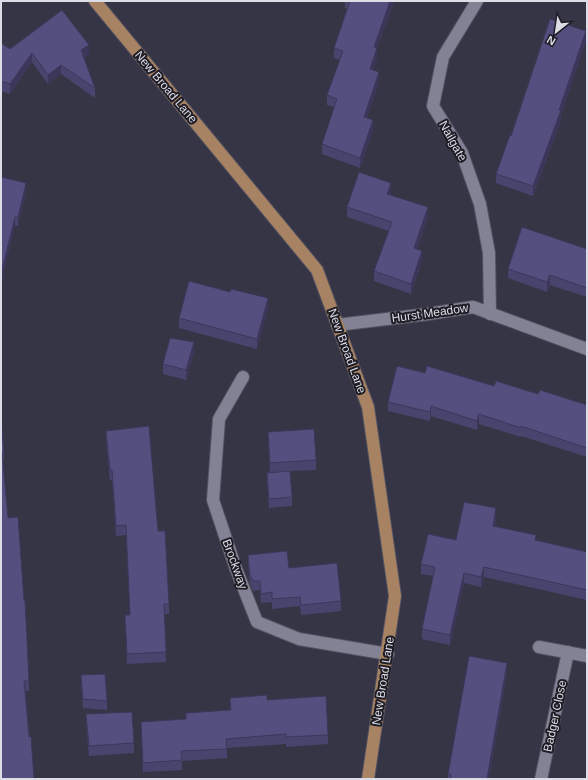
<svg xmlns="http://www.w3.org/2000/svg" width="588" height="780" viewBox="0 0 588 780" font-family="Helvetica,sans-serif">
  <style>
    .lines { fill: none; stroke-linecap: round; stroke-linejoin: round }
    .minor-casing { stroke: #535260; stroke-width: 14 }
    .major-casing { stroke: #535260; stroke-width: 14 }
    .minor { stroke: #838295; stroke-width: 12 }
    .major { stroke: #a88363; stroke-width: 12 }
    .wall { fill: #49446e }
    .shaded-wall { fill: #3c375a }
    .building { fill: #554f80; stroke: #3c375a }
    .labels { text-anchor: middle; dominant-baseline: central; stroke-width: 4; stroke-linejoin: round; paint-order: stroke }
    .street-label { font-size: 12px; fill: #dddde7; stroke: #1e1d25 }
  </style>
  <rect width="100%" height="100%" fill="#363545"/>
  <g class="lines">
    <defs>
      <g id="minor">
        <polyline points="477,1 443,57 433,106 462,153 480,204 489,253 490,314"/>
        <polyline points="337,325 428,314 473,307 587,349"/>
        <polyline points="243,377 219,419 213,500 236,569 257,622 299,639 388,654"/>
        <polyline points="539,647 587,656"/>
        <polyline points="541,779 568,652"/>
      </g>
      <polyline id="major" points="95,1 317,270 368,407 395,596 368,779"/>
    </defs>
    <!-- minor casing -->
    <use href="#minor" class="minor-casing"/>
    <!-- major casing -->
    <use href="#major" class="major-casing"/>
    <!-- minor -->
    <use href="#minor" class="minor"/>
    <!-- major -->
    <use href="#major" class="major"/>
  </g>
  <!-- wall -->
  <g class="wall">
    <polygon points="345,1 394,1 377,48 377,58 373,70 379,82 367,118 373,130 360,168 322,154 322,144 334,107 327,105 327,95 340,60 334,58 334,48 347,9 345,8"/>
    <polygon points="586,40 561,115 561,120 533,196 496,183 496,174 511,136"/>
    <polygon points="1,43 10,49 89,54 84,58 95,88 95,98 61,74 48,84 32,62 10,94 1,91"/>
    <polygon points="1,177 26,191 18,226 15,225 1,283"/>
    <polygon points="391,193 390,195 428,217 417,249 422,260 411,294 374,281 374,271 389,231 347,217 347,207"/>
    <polygon points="587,247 587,297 550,285 547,292 508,278 508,269 587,249"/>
    <polygon points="268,308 257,349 179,328 179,318"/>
    <polygon points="194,352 186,380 163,374 163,364"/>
    <polygon points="425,373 538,394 587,405 587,457 521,436 521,437 479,424 477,430 431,416 430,421 388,411 388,402"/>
    <polygon points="1,420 4,451 4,461 2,461 8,518 29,681 29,691 25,691 34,779 1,779"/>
    <polygon points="106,431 158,531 169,604 169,614 164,614 166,662 127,664 125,615 130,615 126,535 116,536 112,480 110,480 106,440"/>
    <polygon points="268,432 316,460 316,470 290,471 292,497 292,506 269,508 267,482 267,473 270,472 268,441"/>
    <polygon points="496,518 495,526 536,541 587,552 587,600 484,577 481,587 464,583 450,645 422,639 422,629 433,576 421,574 421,564 456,540"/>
    <polygon points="248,555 289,568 341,601 341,611 301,615 300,606 272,609 272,602 261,603 260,590 253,591 250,584 248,564"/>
    <polygon points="507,672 489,779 448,779 448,774"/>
    <polygon points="81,675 107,701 107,710 83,708 81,685"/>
    <polygon points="230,698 267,700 328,735 328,744 286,747 286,744 227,748 227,758 182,761 182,770 143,772 141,731 141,722 186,719 186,713 230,710"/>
    <polygon points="86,714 134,743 134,753 89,756 86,724"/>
  </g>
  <!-- shaded-wall -->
  <g class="shaded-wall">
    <polygon points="390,1 394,1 374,56 374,47"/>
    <polygon points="586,31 586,40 561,115 561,120 533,196 533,186"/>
    <polygon points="89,45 89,54 81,60 81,50"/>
    <polygon points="377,48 377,58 370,79 370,69"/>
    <polygon points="32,53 32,62 10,94 10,84"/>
    <polygon points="61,65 61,74 48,84 48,75"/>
    <polygon points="379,72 379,82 364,127 364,117"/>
    <polygon points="373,120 373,130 360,168 360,158"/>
    <polygon points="26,183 26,191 18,226 18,217"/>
    <polygon points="391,183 391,193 387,203 387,194"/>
    <polygon points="428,207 428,217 414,257 414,248"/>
    <polygon points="15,217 15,225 1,283 1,274"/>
    <polygon points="422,251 422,260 411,294 411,284"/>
    <polygon points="550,275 550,285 547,292 547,282"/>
    <polygon points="268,298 268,308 257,349 257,339"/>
    <polygon points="194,342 194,352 186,380 186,370"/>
    <polygon points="431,406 431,416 430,421 430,412"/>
    <polygon points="479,414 479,424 477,430 477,421"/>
    <polygon points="496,508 496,518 493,535 493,526"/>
    <polygon points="484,567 484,577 481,587 481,577"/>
    <polygon points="464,573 464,583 450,645 450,635"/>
    <polygon points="507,663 507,672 489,779 487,779"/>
  </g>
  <!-- building -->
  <g class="building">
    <polygon points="350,1 390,1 374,47 377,48 370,69 379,72 364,117 373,120 360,158 322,144 337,99 327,95 343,51 334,48"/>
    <polygon points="62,10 89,45 81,50 95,88 61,65 48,75 32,53 10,84 1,81 1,43 10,49"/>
    <polygon points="550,19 586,31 559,110 561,110 533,186 496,174 510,135 511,136"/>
    <polygon points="359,172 391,183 387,194 428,207 414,248 422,251 411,284 374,271 392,222 347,207"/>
    <polygon points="1,177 26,183 18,217 15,217 1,274"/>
    <polygon points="522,227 587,249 587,247 587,288 550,275 547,282 508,269"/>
    <polygon points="189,281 230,292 231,289 268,298 257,339 179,318"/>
    <polygon points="170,338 194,342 186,370 163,364"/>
    <polygon points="397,366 425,373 427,366 494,386 496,381 538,394 540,390 587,405 587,448 521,426 521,428 479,414 477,421 431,406 430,412 388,402"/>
    <polygon points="1,420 4,451 2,452 8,518 18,517 24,600 25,600 29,681 24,681 29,737 31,736 34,779 1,779"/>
    <polygon points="149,426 158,531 165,531 169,604 164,604 166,652 127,654 125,615 130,615 126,525 116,526 112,470 110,470 106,431"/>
    <polygon points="314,429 316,460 270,463 268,432"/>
    <polygon points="290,471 292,497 269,499 267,473"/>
    <polygon points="464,502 496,508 493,526 536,535 535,540 587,552 587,590 484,567 481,577 464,573 450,635 422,629 435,567 421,564 428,534 456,540"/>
    <polygon points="287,551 289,568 337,563 341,601 301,605 300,597 272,599 272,592 261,594 260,581 253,581 250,575 248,555"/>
    <polygon points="469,656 507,663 487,779 450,779 451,774 448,774"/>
    <polygon points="105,674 107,701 83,699 81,675"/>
    <polygon points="267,695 267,700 326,696 328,735 286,737 286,734 226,739 227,749 181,751 182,760 143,763 141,722 186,719 186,713 231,710 230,698"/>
    <polygon points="132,712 134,743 89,746 86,714"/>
  </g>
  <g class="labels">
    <!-- street labels -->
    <g class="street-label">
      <text transform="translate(166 87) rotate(50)">New Broad Lane</text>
      <text transform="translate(453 141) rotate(61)">Nailgate</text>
      <text transform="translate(430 313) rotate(-8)">Hurst Meadow</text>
      <text transform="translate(347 351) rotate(70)">New Broad Lane</text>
      <text transform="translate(235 564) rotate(70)">Brockway</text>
      <text transform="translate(383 681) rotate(-81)">New Broad Lane</text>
      <text transform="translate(555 716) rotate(-78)">Badger Close</text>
    </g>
  </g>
  <!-- border -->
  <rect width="588" height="780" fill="none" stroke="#dddde7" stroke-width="4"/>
  <!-- north arrow -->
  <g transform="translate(556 32) rotate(210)" stroke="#1e1d25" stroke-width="3" paint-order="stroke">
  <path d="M0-3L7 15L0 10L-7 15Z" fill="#dddde7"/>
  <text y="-6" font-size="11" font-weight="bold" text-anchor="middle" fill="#dddde7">N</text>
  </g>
</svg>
